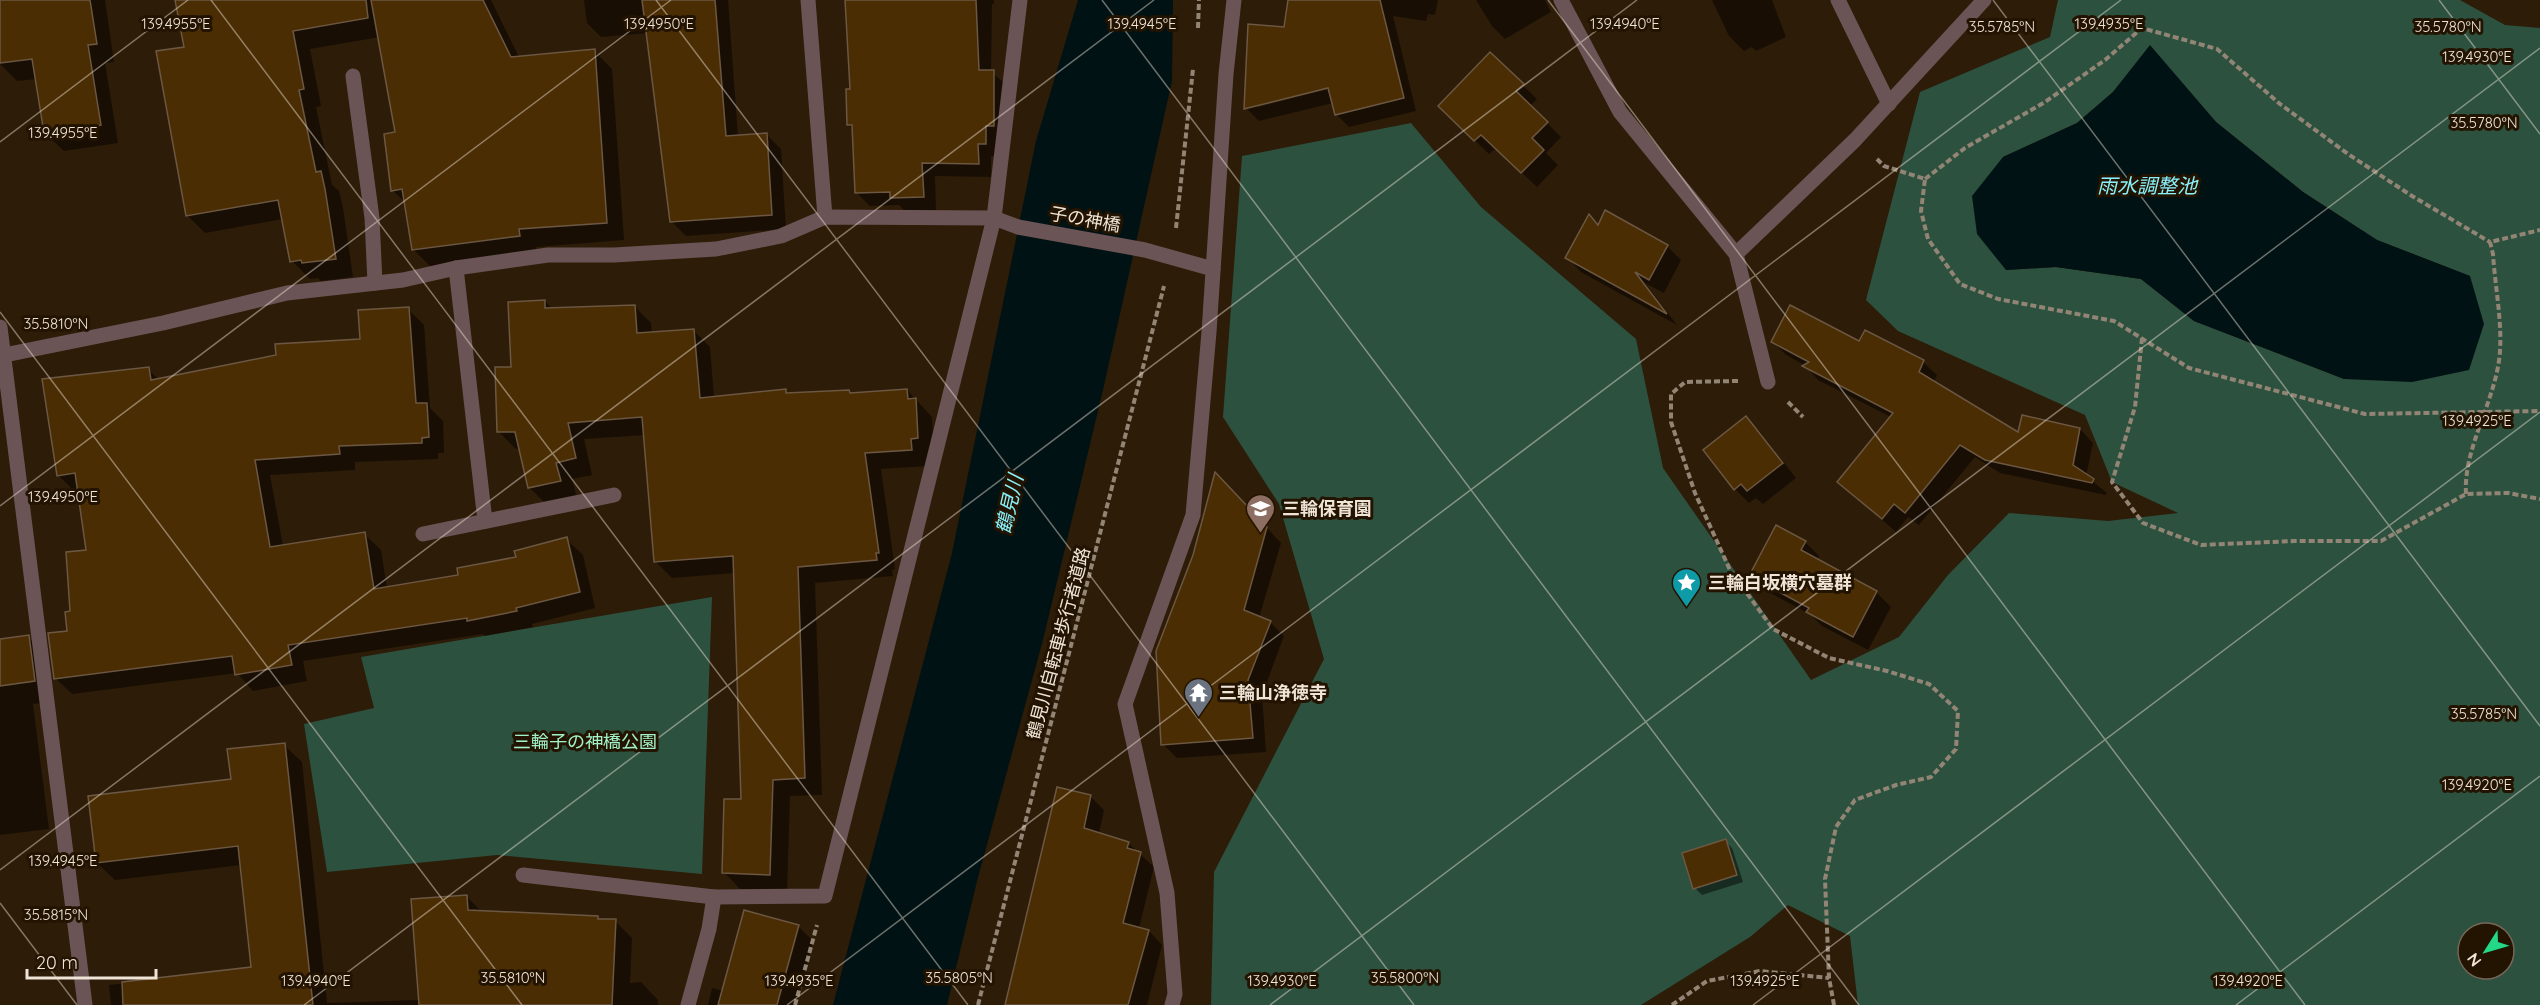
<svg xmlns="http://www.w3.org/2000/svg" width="2540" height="1005" viewBox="0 0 2540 1005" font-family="Quicksand,'Noto Sans JP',sans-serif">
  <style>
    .green { fill: #2d513f; fill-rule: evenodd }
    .water { fill: #011214 }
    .shadow { fill: #0007; fill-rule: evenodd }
    .building { fill: #4b2d04; stroke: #6b5742; stroke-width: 1.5 }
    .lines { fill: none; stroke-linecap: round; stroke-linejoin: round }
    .path { stroke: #938575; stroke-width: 4; stroke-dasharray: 6 3; stroke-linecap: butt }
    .minor { stroke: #6b5455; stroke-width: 15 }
    .ticks { fill: none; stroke: #f0e4d7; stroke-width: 1.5; stroke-opacity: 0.45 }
    .labels { text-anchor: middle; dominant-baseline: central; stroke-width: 6; stroke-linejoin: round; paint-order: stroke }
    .street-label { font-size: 18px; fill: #f0e4d7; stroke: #231301 }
    .poi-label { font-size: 18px; font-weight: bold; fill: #f0e4d7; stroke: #231301; text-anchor: start }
    .park-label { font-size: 18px; fill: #a0f1c8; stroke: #231301 }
    .water-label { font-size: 20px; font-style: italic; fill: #89f1fc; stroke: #231301 }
    .ticks-label { font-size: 15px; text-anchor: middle; fill: #f0e4d7; stroke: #231301; stroke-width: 6; stroke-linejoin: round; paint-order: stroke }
  </style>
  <rect width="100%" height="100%" fill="#2d1c08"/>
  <!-- green -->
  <g class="green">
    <path d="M 2058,0 L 2460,0 L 2505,25 L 2540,28 L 2540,1005 L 1858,1005 L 1850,936 L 1788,905 L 1750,937 L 1641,1005 L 1211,1005 L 1214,872 L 1324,659 L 1279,504 L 1223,417 L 1242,156 L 1411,123 L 1481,207 L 1636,339 L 1663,468 L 1811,680 L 1899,637 L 1948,575 L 2009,513 L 2108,521 L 2178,513 L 2112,482 L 2085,415 L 1898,331 L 1866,300 L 1920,92 L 2050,37 ZM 2150,46 L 2216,122 L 2303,192 L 2377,240 L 2470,276 L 2344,379 L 2194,321 L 2141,279 L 2056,267 L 2006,270 L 2003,157 L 2077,123 L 2113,92 ZM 2468,933 L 2504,933 L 2504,969 L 2468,969 Z"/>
    <polygon points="712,597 702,874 497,855 327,872 304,724 374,708 361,657"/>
  </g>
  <!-- water -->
  <g class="water">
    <polygon points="1078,0 1173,0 1172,81 1103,390 1043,640 977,881 947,1005 833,1005 952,553 1036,141"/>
    <polygon points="2150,45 2216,122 2303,192 2377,240 2470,276 2484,324 2469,370 2412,382 2344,379 2194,321 2141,279 2056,267 2006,270 1977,234 1972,196 2003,157 2077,123 2113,92"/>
  </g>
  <!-- shadow -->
  <g class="shadow">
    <polygon points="0,0 105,0 114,62 105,63 118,143 64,151 45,133 37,79 17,81 0,64"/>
    <polygon points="177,0 491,0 519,57 594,51 612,69 624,240 536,247 537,254 431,267 413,249 406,203 392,190 397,134 380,37 310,49 321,106 316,107 332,185 339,191 343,208 353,277 321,281 318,278 310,279 292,261 283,219 205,233 187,215 186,48"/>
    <polygon points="584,0 728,0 738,136 767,135 781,149 786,229 686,236 671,221 648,33 601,37 587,23"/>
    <polygon points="845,0 994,0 994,4 992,4 991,72 1007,85 999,157 991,156 991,177 935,176 936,210 905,211 899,205 870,206 857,193 854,130 848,125 852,90"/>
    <path d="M 1290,0 L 1438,0 L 1435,15 L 1428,14 L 1426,21 L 1393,16 L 1416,111 L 1349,127 L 1336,114 L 1333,103 L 1259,121 L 1246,108 L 1285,29 ZM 1335,84 L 1336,87 L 1258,107 L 1258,104 Z"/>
    <polygon points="1476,0 1545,0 1551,12 1505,39 1492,26"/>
    <polygon points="1712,0 1772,0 1786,37 1756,51 1752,47 1744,51 1729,36"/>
    <polygon points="1490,54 1537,99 1530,106 1561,137 1546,153 1558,165 1537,187 1496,148 1489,154 1440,106"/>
    <polygon points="1590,216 1599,226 1667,246 1681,260 1664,293 1645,283 1677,325 1581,272 1567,257"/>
    <polygon points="545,301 552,309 634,306 651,323 652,334 693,330 710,347 714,398 785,391 789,395 849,391 851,394 907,390 932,417 934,454 928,466 881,469 895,569 892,570 893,576 815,583 822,795 790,796 787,891 740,889 724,872 743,801 735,573 672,578 655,561 645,435 584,439 592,475 572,479 577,498 546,504 529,487 520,448 516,449 499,432 513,368"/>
    <polygon points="408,309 424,325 430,408 443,421 444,453 438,453 438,459 355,462 355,470 270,475 283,546 364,534 381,550 387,588 460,576 518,558 566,539 583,555 595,608 532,624 533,627 485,636 483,634 303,661 307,681 253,691 237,673 72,694 55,678 88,552 79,490 74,491 58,475 148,369 159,380 362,340"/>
    <polygon points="1865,332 1923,362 1937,375 1934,382 2019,434 2080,429 2093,443 2086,476 2107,493 2106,495 2000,473 1975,457 1919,525 1908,517 1896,532 1839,482 1891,417 1818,380 1806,366 1786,355 1773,342 1860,343"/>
    <polygon points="1746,418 1760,432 1796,478 1763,504 1756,498 1749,503 1735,489 1705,450"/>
    <polygon points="1230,489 1281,543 1259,618 1270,622 1284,636 1262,695 1266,752 1177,758 1163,744"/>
    <polygon points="1805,542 1819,556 1817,561 1876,592 1891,607 1868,650 1822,626 1811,615 1765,590 1751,575"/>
    <polygon points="28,637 49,658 54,702 33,704 49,829 0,835 0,640"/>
    <polygon points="284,745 302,762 327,1003 420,1000 467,897 482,912 598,918 600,920 615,921 632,938 630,983 641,982 658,1000 658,1005 111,1005 109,985 253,968 241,865 115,880 97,863 232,781"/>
    <polygon points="1090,796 1104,810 1099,834 1128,843 1154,867 1139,928 1149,931 1162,945 1147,1005 1006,1005"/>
    <polygon points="1725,841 1732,848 1743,882 1702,895 1695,888"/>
    <polygon points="798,926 813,941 795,1005 708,1005 712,988 723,991"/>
  </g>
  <!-- building -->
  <g class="building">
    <polygon points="0,0 90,0 97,44 88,45 101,125 44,133 32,59 0,63"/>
    <polygon points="175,0 366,0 368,18 293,31 304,89 299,90 316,172 321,171 325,189 336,259 302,263 301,260 290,262 278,200 186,216 156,51 184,47"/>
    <polygon points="371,0 483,0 511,57 595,49 607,223 519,229 520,236 412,250 402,189 391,191 384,134 395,132"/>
    <polygon points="642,0 715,0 726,136 767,133 772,215 670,222"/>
    <polygon points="845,0 976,0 979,70 994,70 994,126 986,126 986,144 978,144 979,164 922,163 924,197 890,198 890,192 855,193 852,125 847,125 846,89 850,89"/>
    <polygon points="1288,0 1380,0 1404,98 1335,115 1328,88 1244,109 1248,24 1284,27"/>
    <polygon points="1490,52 1524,84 1516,91 1548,122 1532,138 1544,150 1521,173 1481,135 1474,141 1438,106"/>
    <polygon points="1605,210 1668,245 1649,280 1635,272 1667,314 1565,258 1589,214 1598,225"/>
    <polygon points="545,300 545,308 635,305 637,333 694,329 700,398 786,389 786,393 849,390 850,393 907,389 908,399 916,398 918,438 911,439 912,450 865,453 879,553 876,553 877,560 798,567 805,778 773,780 770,875 722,873 724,799 741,799 733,556 654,562 642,417 568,423 576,458 556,463 561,481 528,488 515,432 497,432 495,367 511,367 508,302"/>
    <polygon points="1790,305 1859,341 1865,330 1924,360 1919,372 2018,432 2022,415 2080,428 2073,465 2094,479 2092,483 1985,460 1960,445 1905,513 1894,504 1882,519 1837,482 1893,413 1802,366 1809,362 1771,342"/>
    <polygon points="409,307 416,403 427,403 429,437 422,438 422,443 339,446 340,454 255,460 270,547 365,532 374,589 458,575 457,568 516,557 514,551 567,537 580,592 516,608 517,611 467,621 467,618 288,645 292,665 235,675 232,656 54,679 48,633 67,631 65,612 70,611 66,552 86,550 75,473 57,476 42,379 149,367 151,380 276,355 275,344 360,339 358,310"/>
    <polygon points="1746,416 1783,463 1747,491 1741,484 1734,490 1703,450"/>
    <polygon points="1215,472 1267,527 1244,610 1271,621 1248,680 1253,738 1161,745 1156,651 1193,555"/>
    <polygon points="1776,525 1806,541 1801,550 1877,591 1853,637 1806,612 1809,608 1749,576"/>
    <polygon points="29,635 35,681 0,686 0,639"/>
    <polygon points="285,743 313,1005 123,1005 122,982 251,967 238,846 96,863 88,796 231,779 227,749"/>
    <polygon points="1057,787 1091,795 1084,828 1129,842 1127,848 1141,852 1123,923 1149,930 1128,1005 1005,1005"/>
    <polygon points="1726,839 1737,875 1693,889 1682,853"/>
    <polygon points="467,895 468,910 598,916 598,919 616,919 612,1005 419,1005 411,899"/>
    <polygon points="744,910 799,925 777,1005 718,1005"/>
  </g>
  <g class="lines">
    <!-- path -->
    <g class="path">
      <polyline points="1198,28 1199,0"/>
      <polyline points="1877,159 1884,166 1925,179 1921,211 1928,239 1960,284 1998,299 2114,321 2189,368 2365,414 2540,411"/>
      <polyline points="1925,179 1965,148 2045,102 2105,60 2142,28 2217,49 2280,104 2348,154 2412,196 2490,242"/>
      <polyline points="1176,228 1193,69"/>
      <polyline points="2142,338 2135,407 2112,482 2143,523 2201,545 2294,541 2381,541 2466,494 2508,493 2540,499"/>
      <polyline points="1738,381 1685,382 1671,394 1671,422 1695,493 1730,570 1773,629 1829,658 1887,671 1929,684 1958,711 1956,749 1931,777 1896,785 1855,800 1836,827 1825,879 1829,978 1834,1005"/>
      <polyline points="1788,402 1803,417"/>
      <path d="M 2466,494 C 2463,447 2497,399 2500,351 C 2502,320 2495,286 2493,254 L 2490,242 L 2540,230"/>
      <polyline points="795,1005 817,925"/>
      <polyline points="978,1005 1164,286"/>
      <polyline points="1672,1005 1707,981 1760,971 1829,978"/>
    </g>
    <!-- minor -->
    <g class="minor">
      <polyline points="808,0 825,217"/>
      <polyline points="1561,0 1620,112 1736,254 1768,382"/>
      <polyline points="1838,0 1889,104"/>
      <polyline points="353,76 372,218 375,283"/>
      <polyline points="1736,254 1855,140 1984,0"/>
      <polyline points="456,268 485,521"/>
      <polyline points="0,327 85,1005"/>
      <polyline points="0,356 163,323 287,293 403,280 456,268 548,255 614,255 716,249 781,236 825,217 994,218 1018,227 1145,250 1213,269"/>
      <polyline points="423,534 614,495"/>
      <polyline points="523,875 714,897 825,896 994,218 1020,0"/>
      <polyline points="688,1005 709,929 714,897"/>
      <polyline points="1172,1005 1175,994 1167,893 1125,704 1193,515 1209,332 1226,74 1234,0"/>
    </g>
  </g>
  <!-- ticks -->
  <path class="ticks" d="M 211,0 L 968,1005M 656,0 L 1414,1005M 1102,0 L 1859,1005M 1548,0 L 2305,1005M 1993,0 L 2540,726M 2439,0 L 2540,134M 0,142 L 188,0M 0,312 L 522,1005M 0,506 L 671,0M 0,870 L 1154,0M 0,903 L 77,1005M 304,1005 L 1637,0M 787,1005 L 2121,0M 1270,1005 L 2540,48M 1753,1005 L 2540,412M 2236,1005 L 2540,776"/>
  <!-- icons -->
  <defs>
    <symbol id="school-pin" viewBox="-11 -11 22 30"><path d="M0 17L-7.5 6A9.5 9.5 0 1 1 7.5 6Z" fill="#8d6e63" stroke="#231301"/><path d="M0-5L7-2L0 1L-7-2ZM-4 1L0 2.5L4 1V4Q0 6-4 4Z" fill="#fff"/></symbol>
    <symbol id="sight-pin" viewBox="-11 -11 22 30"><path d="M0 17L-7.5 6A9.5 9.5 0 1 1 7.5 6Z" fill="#0f9aa8" stroke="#231301"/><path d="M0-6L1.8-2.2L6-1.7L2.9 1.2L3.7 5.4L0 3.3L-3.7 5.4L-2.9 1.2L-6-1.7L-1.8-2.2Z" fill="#fff"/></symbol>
    <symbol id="temple-pin" viewBox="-11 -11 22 30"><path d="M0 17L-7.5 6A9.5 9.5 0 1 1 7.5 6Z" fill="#6b7280" stroke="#231301"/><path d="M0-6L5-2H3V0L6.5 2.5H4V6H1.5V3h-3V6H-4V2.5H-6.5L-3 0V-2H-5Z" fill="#fff"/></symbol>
  </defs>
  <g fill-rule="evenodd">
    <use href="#school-pin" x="1244" y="492" width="33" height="45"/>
    <use href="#sight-pin" x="1670" y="566" width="33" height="45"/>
    <use href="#temple-pin" x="1182" y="676" width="33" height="45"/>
  </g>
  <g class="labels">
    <!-- street labels -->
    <g class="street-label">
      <text transform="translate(1085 219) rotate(10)">子の神橋</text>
      <text transform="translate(1058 643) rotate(-75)">鶴見川自転車歩行者道路</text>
    </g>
    <!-- poi labels -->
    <g class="poi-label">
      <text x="1282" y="508">三輪保育園</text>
      <text x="1708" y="582">三輪白坂横穴墓群</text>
      <text x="1219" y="692">三輪山浄徳寺</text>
    </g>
    <!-- park labels -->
    <g class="park-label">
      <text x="585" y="741">三輪子の神橋公園</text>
    </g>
    <!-- water labels -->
    <g class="water-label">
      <text x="2147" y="185">雨水調整池</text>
      <text transform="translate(1009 504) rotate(-77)">鶴見川</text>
    </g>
  </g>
  <g class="ticks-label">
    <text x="176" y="29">139.4955°E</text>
    <text x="659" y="29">139.4950°E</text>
    <text x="1142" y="29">139.4945°E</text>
    <text x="1625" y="29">139.4940°E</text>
    <text x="2109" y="29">139.4935°E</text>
    <text x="2002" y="32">35.5785°N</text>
    <text x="2448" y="32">35.5780°N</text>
    <text x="2477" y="62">139.4930°E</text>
    <text x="2484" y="128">35.5780°N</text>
    <text x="63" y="138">139.4955°E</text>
    <text x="56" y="329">35.5810°N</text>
    <text x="2477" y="426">139.4925°E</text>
    <text x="63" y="502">139.4950°E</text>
    <text x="2484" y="719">35.5785°N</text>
    <text x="2477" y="790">139.4920°E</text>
    <text x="63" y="866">139.4945°E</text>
    <text x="56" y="920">35.5815°N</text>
    <text x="513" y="983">35.5810°N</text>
    <text x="959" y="983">35.5805°N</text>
    <text x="1405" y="983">35.5800°N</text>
    <text x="316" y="986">139.4940°E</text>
    <text x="799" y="986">139.4935°E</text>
    <text x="1282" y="986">139.4930°E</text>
    <text x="1765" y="986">139.4925°E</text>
    <text x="2248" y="986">139.4920°E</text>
  </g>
  <!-- north arrow -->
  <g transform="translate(2486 951) rotate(233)"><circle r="28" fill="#231301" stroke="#756757" stroke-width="1.5"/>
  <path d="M0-4.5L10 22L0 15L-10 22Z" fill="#23d886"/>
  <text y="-9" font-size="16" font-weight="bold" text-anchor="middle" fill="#f0e4d7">N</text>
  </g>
  <!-- scale -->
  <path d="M27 969v9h129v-9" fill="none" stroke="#f0e4d7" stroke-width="3"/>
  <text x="36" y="969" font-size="18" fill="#f0e4d7" stroke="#231301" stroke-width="4.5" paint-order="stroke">20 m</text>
</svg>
